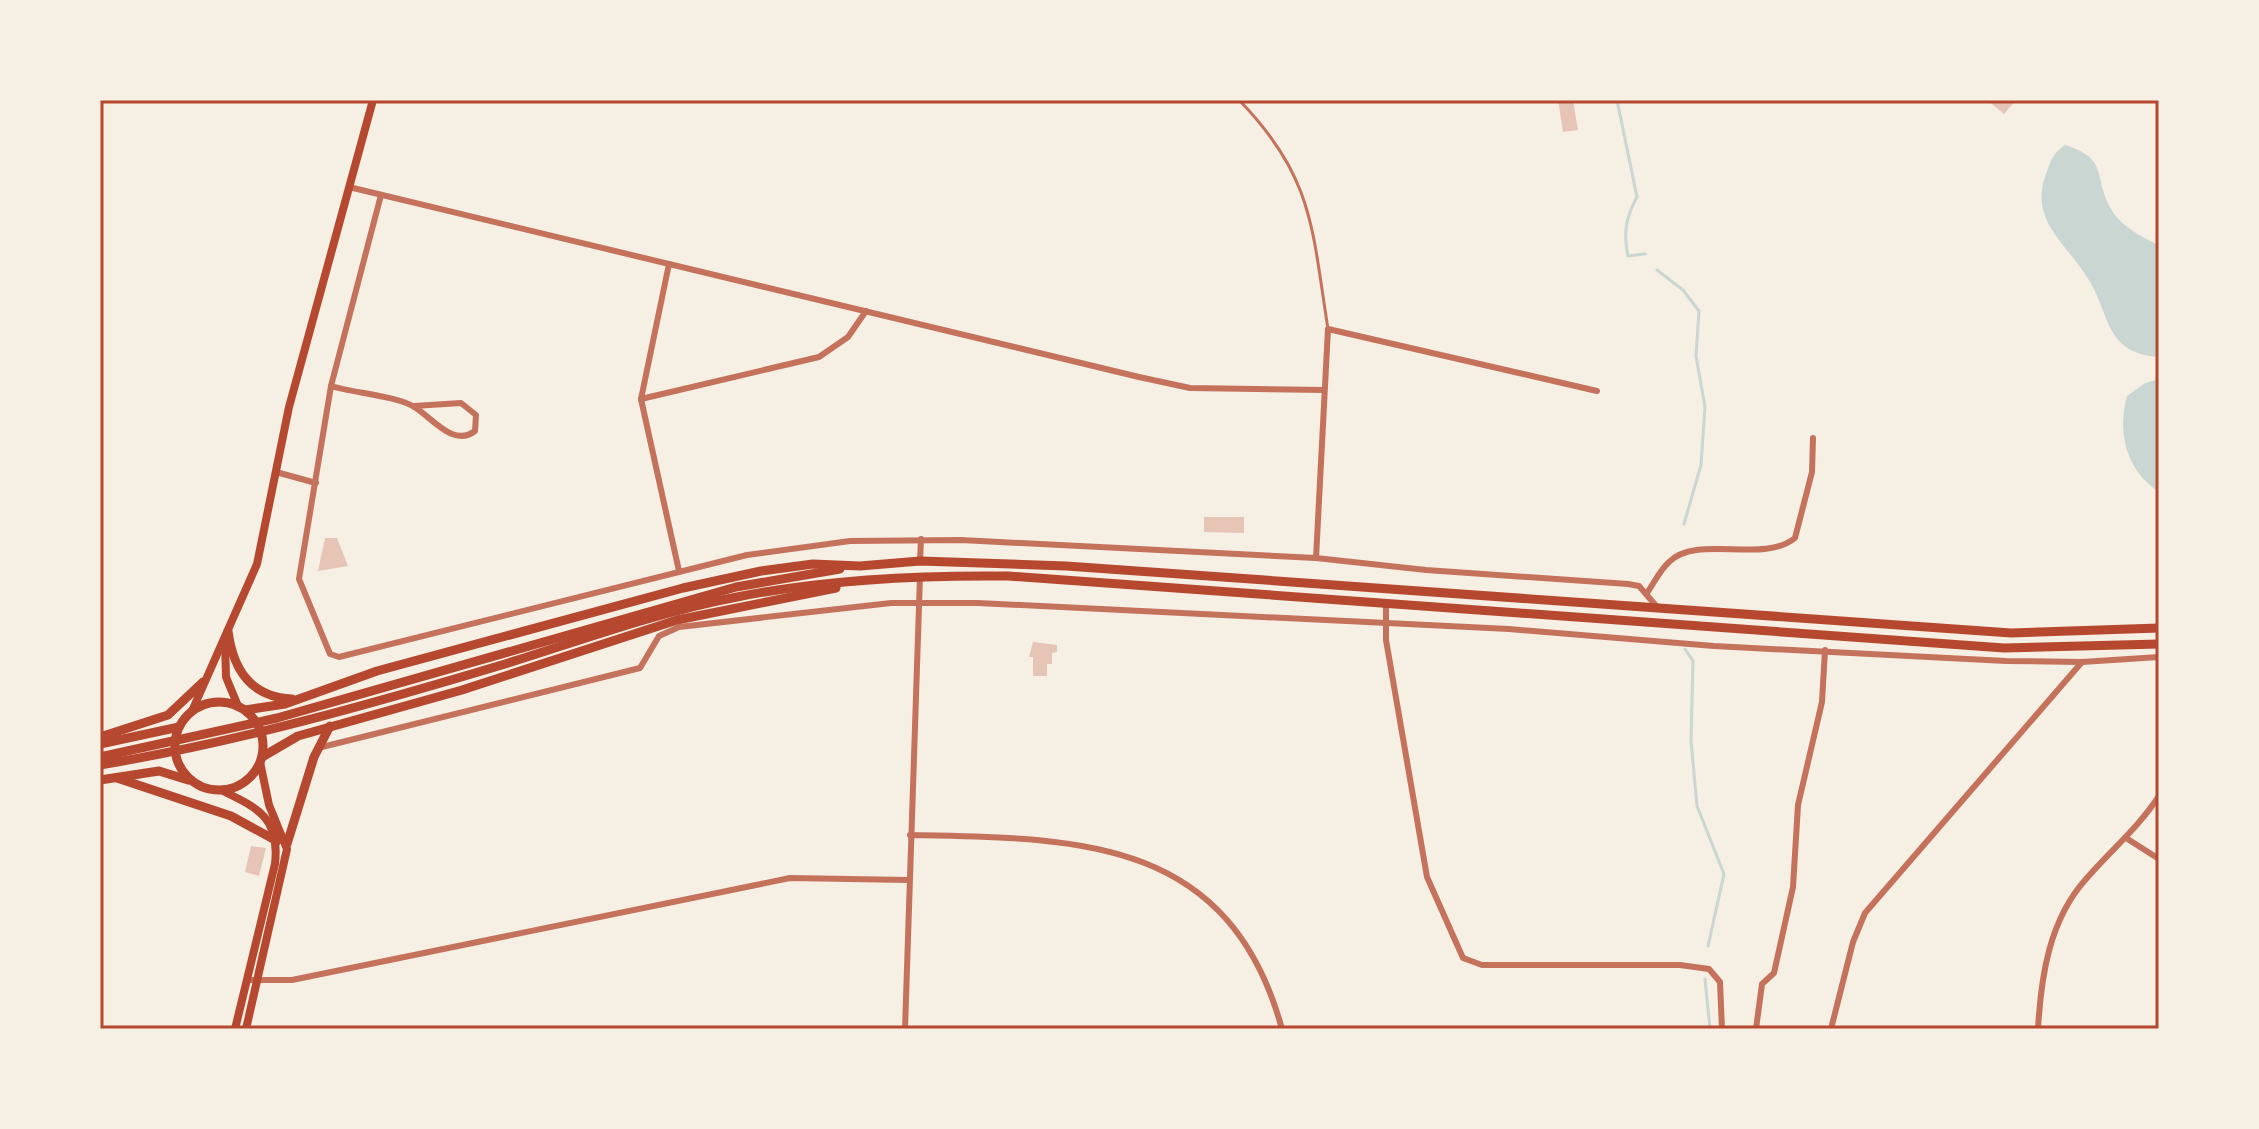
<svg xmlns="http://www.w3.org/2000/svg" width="2259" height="1129" viewBox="0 0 2259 1129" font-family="Roboto,sans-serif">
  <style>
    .water { fill: #c9d6d2 }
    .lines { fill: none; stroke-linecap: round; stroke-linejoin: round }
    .stream { stroke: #c9d6d2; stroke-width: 3 }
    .building { fill: #e6c5b7 }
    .service { stroke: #c5725c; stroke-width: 3 }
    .minor { stroke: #c5725c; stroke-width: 6 }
    .secondary { stroke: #b5482f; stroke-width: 8 }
    .primary { stroke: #b5482f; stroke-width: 9 }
    .neatline { fill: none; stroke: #b5482f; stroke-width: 3 }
  </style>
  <rect width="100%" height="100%" fill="#f6efe4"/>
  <!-- water -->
  <g class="water">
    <path d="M 2065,145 C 2109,159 2093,175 2110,207 C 2119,225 2141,237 2159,245 L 2159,357 C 2103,353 2111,313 2087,277 C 2065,242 2029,220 2046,174 C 2051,160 2053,153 2065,145 Z"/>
    <path d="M 2159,379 L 2159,492 C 2126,470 2117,433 2127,396 L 2145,383 Z"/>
  </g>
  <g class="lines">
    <!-- stream -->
    <g class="stream">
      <path d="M 1617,100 L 1637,197 C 1626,217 1623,233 1628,256 L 1645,254"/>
      <polyline points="1657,270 1683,290 1699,311 1696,356 1705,407 1701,465 1684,524"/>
      <polyline points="1685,649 1693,661 1691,741 1697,806 1724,874 1708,946"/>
      <polyline points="1705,979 1710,1029"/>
    </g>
  </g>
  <!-- building -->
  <g class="building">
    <polygon points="1558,100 1573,100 1578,130 1563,132"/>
    <polygon points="1987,100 2016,100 2004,114"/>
    <polygon points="1204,517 1244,517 1244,533 1204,532"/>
    <polygon points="325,538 337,538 348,566 318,571"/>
    <polygon points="1033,642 1057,645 1057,652 1052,653 1052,664 1047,664 1047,676 1033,676 1033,657 1029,657"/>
    <polygon points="251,846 266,848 259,876 245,872"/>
  </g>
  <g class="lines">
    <!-- service -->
    <path class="service" d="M 1239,100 C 1314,177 1312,229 1328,329"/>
    <!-- minor -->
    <g class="minor">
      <polyline points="349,187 1139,377 1190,388 1324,390"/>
      <polyline points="381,195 331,386 299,579 330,654 339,657 747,555 850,541 961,540 1316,558 1426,570 1628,584 1639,586 1658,608"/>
      <polyline points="669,264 641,399 679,571"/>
      <path d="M 331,386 C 353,393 399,396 416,408 C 434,420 454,447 475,431 L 476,415 L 461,403 L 414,406"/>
      <polyline points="641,399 819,357 848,337 866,311"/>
      <polyline points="276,472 316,483"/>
      <polyline points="1316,558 1328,329 1597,391"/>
      <polyline points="920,561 921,539"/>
      <path d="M 1647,593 C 1654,583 1660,570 1669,562 C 1697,534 1763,564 1795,538 L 1812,472 L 1813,438"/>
      <polyline points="1386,603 1386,640 1427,877 1463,958 1482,965 1680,965 1709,969 1720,982 1722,1029"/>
      <polyline points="318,748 640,668 659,636 679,627 891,603 978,603 1509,629 1714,646 2006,661 2082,662 2159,657"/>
      <path d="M 910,835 C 1077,838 1229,836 1282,1029"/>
      <polyline points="2126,838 2159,859"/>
      <polyline points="247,980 292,980 790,878 908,880"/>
      <polyline points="905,1029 920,576"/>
      <polyline points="1756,1029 1762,984 1774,973 1793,887 1798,805 1822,702 1825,650"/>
      <polyline points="1831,1029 1853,942 1865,913 2082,662"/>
      <path d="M 2038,1029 C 2041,977 2049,920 2086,879 C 2110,851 2138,828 2159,796"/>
    </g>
    <!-- secondary -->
    <g class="secondary">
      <polyline points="225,640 226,677 238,706"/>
      <polyline points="192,711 257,564 289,407 373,100"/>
      <path d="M 223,791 C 260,809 280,819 275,864 L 235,1029"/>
      <polyline points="246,1029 287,849 269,805 260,762"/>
    </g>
    <!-- primary -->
    <g class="primary">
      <path d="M 228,631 C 233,669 250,697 292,699"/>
      <circle cx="219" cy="746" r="44"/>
      <polyline points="245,710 285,704 377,671 683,588 761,571 813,564 860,566 920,561 1066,566 2011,633 2159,628"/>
      <polyline points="100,737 168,715 203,682"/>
      <polyline points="100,744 179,727"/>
      <polyline points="100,757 277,718 736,587 840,569"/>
      <polyline points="262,757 298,736 462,690 677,620 836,588"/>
      <path d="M 100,765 C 237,742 372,704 505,664 C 582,640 658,612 737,597 C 827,579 918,575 1008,576 L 2004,648 L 2159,644"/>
      <polyline points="117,778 231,816 277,841"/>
      <polyline points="100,780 159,771 188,780"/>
      <polyline points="287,844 314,757 330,726"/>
    </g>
  </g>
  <!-- border -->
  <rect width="2259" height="1129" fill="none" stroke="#f6efe4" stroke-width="204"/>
  <rect x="102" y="102" width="2055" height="925" class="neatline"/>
</svg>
